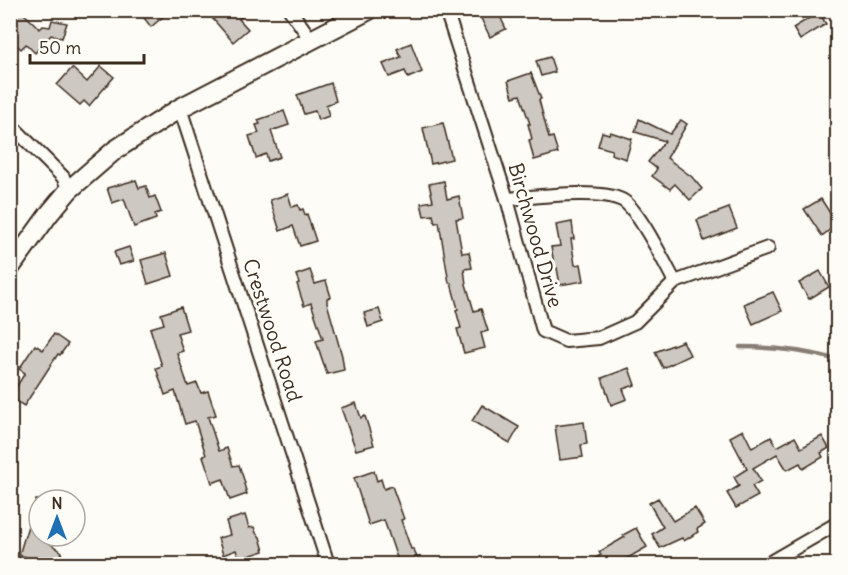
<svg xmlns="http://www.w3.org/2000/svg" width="848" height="575" viewBox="0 0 848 575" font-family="Delius,sans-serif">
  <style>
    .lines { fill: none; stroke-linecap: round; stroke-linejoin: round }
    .stream { stroke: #887d74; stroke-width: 4.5 }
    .building { fill: #cdc8c2; stroke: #3b2a1e; stroke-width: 1.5 }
    .street-casing { stroke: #3b2a1e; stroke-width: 16 }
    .secondary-casing { stroke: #3b2a1e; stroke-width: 22 }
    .street { stroke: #fdfcf7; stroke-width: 12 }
    .secondary { stroke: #fdfcf7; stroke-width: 18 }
    .labels { text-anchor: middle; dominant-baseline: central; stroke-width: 6; stroke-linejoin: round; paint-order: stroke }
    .street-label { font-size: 20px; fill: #3b2a1e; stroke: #fdfcf7 }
  </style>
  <rect width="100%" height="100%" fill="#fdfcf7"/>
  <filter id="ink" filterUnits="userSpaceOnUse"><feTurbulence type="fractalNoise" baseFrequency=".0167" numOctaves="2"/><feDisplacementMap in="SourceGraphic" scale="12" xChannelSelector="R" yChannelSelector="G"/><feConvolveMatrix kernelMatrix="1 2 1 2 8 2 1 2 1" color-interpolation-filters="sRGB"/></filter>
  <g filter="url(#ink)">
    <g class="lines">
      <!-- stream -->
      <path class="stream" d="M 740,347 C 774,347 804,350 838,360"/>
    </g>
    <!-- building -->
    <g class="building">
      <polygon points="20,10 40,29 43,26 50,27 52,20 67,23 62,38 51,35 35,53 26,44 21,49 10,39 10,20"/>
      <polygon points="138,10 171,10 151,27"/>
      <polygon points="205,10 250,10 239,19 248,29 233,42"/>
      <polygon points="477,10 497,10 506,29 490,37"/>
      <polygon points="819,12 826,24 800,40 793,28"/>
      <polygon points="411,43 422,72 408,78 405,71 389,77 383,64 401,57 397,49"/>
      <polygon points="550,57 555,72 541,76 536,61"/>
      <polygon points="101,66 114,77 89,106 84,101 80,105 57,85 72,68 87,82"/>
      <polygon points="531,73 541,99 539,100 549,138 553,137 558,153 534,160 529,140 532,139 528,124 530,124 520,95 513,97 508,81"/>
      <polygon points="331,83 336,101 326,105 329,116 318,120 315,111 304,114 297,95"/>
      <polygon points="284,111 289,125 271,131 280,157 268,161 266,154 256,158 249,136 259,133 256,125 260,124 258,120"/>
      <polygon points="639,119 670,134 681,120 687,124 667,158 692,177 702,189 690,200 675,184 670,189 652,176 657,169 648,162 665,141 635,132"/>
      <polygon points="443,123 452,159 431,164 423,128"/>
      <polygon points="602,132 609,134 610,132 632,139 626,159 611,154 612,150 598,146"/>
      <polygon points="136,180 139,188 146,186 150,198 155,196 161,212 155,214 156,219 134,227 124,199 112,203 107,188"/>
      <polygon points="444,181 447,199 459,196 463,218 456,219 462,253 469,252 472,268 464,269 466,284 474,311 481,309 488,331 481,333 485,348 464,353 457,329 461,328 456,310 458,309 451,283 449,283 439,222 435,223 433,215 424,216 421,203 433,201 429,184"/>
      <polygon points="288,194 292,207 298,205 300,210 303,209 305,215 307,214 316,241 300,246 293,226 280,231 270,200"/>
      <polygon points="821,199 837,224 822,236 804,209"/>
      <polygon points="729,208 737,228 704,241 697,220"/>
      <polygon points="572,222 574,239 571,239 575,265 581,264 584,281 560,285 557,268 555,269 551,247 560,246 556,225"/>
      <polygon points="129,247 134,261 119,265 114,252"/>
      <polygon points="166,253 173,276 148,284 141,260"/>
      <polygon points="310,270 315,284 326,281 331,297 327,298 327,303 342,356 344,370 327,374 316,341 323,339 311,303 304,306 297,284 299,283 296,275"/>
      <polygon points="820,271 829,287 809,299 799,283"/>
      <polygon points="773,292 782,311 753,324 744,304"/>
      <polygon points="181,307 188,330 177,333 183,351 177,353 188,386 197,383 201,393 208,391 216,415 208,417 219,451 227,448 233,466 239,465 245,483 244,484 247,494 230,500 223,479 212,483 203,456 206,455 195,421 185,424 175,391 165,395 156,368 162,366 150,328 164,324 161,314"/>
      <polygon points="379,309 383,322 368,327 364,313"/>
      <polygon points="54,334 68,344 60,355 58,354 24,406 10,397 25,373 19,369 35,345 43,350"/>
      <polygon points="683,341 690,355 663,368 655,352"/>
      <polygon points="629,368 635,385 623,389 627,399 611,405 602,378"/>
      <polygon points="356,403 361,418 365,416 374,445 356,450 341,408"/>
      <polygon points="482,405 519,427 510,443 472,421"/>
      <polygon points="584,422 587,444 581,445 583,457 560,460 555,426"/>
      <polygon points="743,430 752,448 771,437 777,447 795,437 801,448 822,436 829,448 821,453 823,457 803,469 800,463 787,470 777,454 753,468 761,481 752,486 758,496 736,508 727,493 739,486 734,477 747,469 730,437"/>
      <polygon points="374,471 377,481 381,479 384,489 392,486 404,519 401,520 411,549 414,549 419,564 399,564 384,520 369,525 354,478"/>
      <polygon points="658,498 673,521 695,508 705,524 697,529 698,532 684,541 682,538 660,548 652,534 663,527 649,503"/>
      <polygon points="36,500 39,500 39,536 50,536 48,542 62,552 58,564 50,564 19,555"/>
      <polygon points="245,515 249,528 254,527 256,533 260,537 264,551 239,559 236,550 223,555 218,538 230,535 226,521"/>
      <polygon points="636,528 647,547 626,559 630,564 585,564 601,555 599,552 625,537 623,535"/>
    </g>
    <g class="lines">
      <defs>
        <g id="street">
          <polyline points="290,10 312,41"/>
          <polyline points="446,10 507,199 543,331 566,341 599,338 635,322 675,282 768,248"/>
          <polyline points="180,108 328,564"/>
          <polyline points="10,124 63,177 69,190"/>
          <path d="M 507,199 C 535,197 599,188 622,200 C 638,208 665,264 675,282"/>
          <polyline points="767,564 838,523"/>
        </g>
        <polyline id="secondary" points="10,268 49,214 69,190 115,150 180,108 369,10"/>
      </defs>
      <!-- street casing -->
      <use href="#street" class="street-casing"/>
      <!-- secondary casing -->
      <use href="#secondary" class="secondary-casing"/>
      <!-- street -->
      <use href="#street" class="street"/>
      <!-- secondary -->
      <use href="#secondary" class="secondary"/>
    </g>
  </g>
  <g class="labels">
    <!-- street labels -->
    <g class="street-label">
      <text transform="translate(536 235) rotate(74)">Birchwood Drive</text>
      <text transform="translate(273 330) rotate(72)">Crestwood Road</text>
    </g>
  </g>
  <!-- margin -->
  <rect width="848" height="575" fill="none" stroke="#fdfcf7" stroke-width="36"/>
  <rect x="18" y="18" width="812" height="539" fill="none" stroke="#3b2a1e" stroke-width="2" filter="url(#ink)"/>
  <!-- north arrow -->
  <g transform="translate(57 518)"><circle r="28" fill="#fdfcf7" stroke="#afa8a0" stroke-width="1.5"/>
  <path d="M0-4.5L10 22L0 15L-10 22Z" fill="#1f6fb2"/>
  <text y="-9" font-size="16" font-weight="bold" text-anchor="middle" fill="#3b2a1e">N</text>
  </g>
  <!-- scale -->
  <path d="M30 54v9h114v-9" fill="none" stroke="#3b2a1e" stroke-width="3"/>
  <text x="39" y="54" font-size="18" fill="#3b2a1e" stroke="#fdfcf7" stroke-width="4.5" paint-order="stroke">50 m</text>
</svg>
